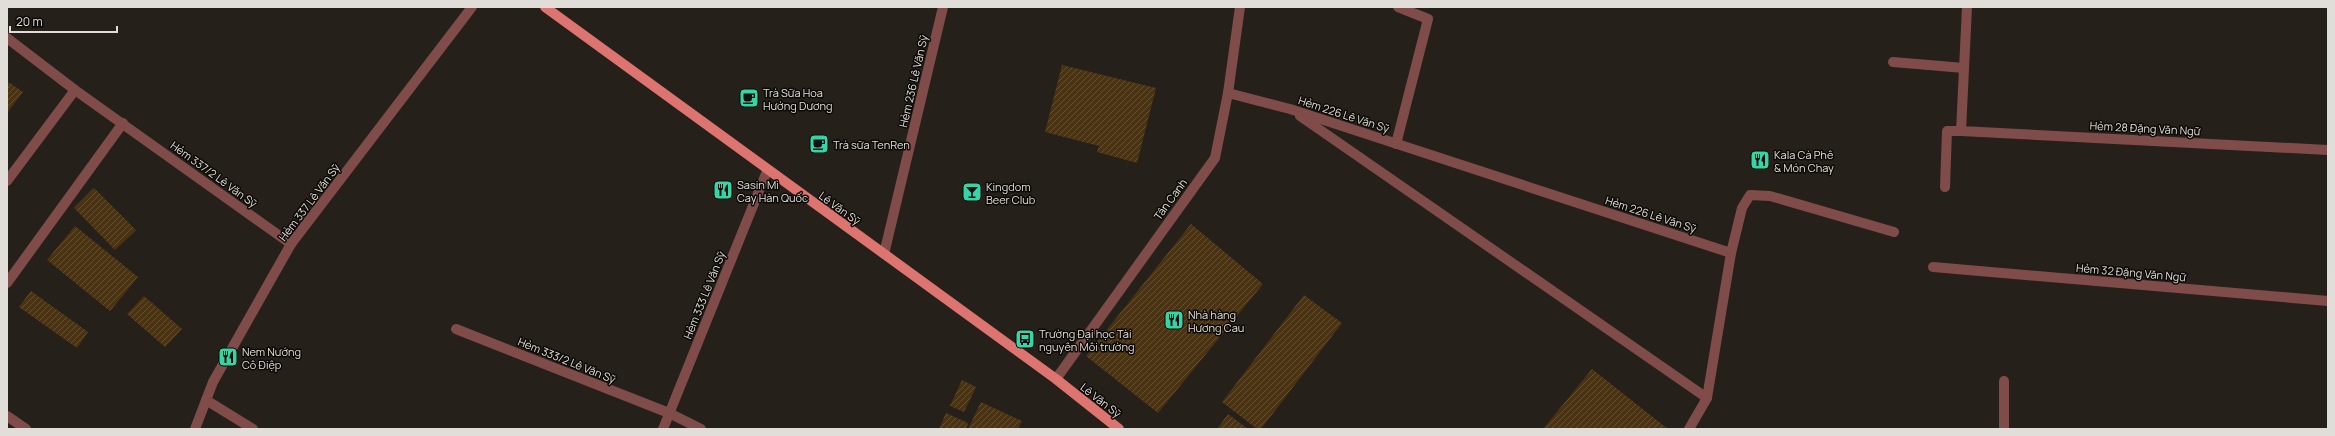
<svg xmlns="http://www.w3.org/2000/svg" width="2335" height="436" viewBox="0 0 2335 436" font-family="Manrope,sans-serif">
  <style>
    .building { fill: url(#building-hatch) }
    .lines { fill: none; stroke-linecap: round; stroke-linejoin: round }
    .minor { stroke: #7f4c49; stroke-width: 10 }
    .major { stroke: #dd746f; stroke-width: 10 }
    .labels { text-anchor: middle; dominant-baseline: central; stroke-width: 3; stroke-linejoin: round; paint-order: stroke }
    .street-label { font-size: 11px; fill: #e1ddd9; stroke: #0c0a07 }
    .poi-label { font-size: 11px; fill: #e1ddd9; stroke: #0c0a07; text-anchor: start }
  </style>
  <defs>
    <pattern id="building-hatch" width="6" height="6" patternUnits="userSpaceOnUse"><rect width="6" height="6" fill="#4a3312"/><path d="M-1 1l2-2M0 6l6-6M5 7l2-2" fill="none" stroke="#645034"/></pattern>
  </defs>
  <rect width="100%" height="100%" fill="#252019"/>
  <!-- building -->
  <g class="building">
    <polygon points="1062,65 1156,88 1137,163 1097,152 1099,146 1045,132"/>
    <polygon points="7,81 23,92 7,113"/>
    <polygon points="94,188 136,230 115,250 74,208"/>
    <polygon points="1191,224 1263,284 1158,413 1086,356"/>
    <polygon points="75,226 138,277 110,311 47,260"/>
    <polygon points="31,291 88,332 77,348 19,307"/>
    <polygon points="1304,295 1342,323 1261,429 1257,429 1222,402"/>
    <polygon points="144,296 182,329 165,347 127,314"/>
    <polygon points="1592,369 1668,429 1543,429"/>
    <polygon points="962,380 976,387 964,412 950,406"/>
    <polygon points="981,402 1022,421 1018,429 968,429"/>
    <polygon points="946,413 968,423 966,429 939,429"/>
    <polygon points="1228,414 1248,429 1217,429"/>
  </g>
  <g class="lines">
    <!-- minor -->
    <g class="minor">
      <polyline points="1967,7 1961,131 2328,150"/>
      <polyline points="7,38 75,90 291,244"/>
      <polyline points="1893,62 1964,68"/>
      <polyline points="1228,93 1290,109 1731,253"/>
      <polyline points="1300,116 1707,398"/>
      <polyline points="1396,144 1428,19 1398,7"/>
      <polyline points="7,181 75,90"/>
      <polyline points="1945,187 1947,131 1961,131"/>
      <polyline points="884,254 943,7"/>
      <polyline points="1933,267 2328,301"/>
      <polyline points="7,283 123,123"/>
      <polyline points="456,329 669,413 701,429"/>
      <polyline points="1056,379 1215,158 1228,93 1240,7"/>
      <polyline points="206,400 253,429"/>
      <polyline points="7,416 26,429"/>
      <polyline points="195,429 213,382 291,244 472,7"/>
      <polyline points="663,429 767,171"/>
      <polyline points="1689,429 1707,398 1731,253 1742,208 1750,195 1770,196 1894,232"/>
      <polyline points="2004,429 2004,381"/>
    </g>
    <!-- major -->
    <polyline class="major" points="545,7 1056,379 1119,429"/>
  </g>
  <!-- icons -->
  <defs>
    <symbol id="cafe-square" viewBox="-11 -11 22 22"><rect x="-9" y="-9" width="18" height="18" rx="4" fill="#37d4a6" stroke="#0c0a07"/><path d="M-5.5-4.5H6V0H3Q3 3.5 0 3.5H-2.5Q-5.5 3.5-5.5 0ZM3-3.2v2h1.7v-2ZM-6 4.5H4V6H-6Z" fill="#111"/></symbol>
    <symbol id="restaurant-square" viewBox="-11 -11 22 22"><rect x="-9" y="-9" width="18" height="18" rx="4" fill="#37d4a6" stroke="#0c0a07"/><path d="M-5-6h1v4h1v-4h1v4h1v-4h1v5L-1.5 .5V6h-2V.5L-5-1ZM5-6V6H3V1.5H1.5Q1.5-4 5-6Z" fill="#111"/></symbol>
    <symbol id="bar-square" viewBox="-11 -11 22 22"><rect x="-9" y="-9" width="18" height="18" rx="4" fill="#37d4a6" stroke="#0c0a07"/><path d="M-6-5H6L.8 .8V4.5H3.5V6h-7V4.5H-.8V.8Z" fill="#111"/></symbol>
    <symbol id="bus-square" viewBox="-11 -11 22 22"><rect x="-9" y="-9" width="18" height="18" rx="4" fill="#37d4a6" stroke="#0c0a07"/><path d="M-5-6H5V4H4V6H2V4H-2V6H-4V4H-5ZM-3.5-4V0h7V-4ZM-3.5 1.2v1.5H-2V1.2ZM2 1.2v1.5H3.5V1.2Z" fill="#111"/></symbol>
  </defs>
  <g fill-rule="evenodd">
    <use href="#cafe-square" x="738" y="87" width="22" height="22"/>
    <use href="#cafe-square" x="808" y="133" width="22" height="22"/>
    <use href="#restaurant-square" x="1749" y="149" width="22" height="22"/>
    <use href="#restaurant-square" x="712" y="179" width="22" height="22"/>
    <use href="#bar-square" x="961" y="181" width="22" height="22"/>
    <use href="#restaurant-square" x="1163" y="309" width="22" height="22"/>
    <use href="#bus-square" x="1014" y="328" width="22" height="22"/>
    <use href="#restaurant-square" x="217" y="346" width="22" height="22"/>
  </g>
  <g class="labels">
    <!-- street labels -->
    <g class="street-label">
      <text transform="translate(913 81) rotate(-77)">Hẻm 236 Lê Văn Sỹ</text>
      <text transform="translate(1344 114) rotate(18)">Hẻm 226 Lê Văn Sỹ</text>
      <text transform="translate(2145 128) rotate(3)">Hẻm 28 Đặng Văn Ngữ</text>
      <text transform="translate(214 174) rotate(36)">Hẻm 337/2 Lê Văn Sỹ</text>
      <text transform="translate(1170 199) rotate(-54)">Tân Canh</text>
      <text transform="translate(309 202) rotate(-53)">Hẻm 337 Lê Văn Sỹ</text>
      <text transform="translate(840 208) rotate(36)">Lê Văn Sỹ</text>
      <text transform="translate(1651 214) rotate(18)">Hẻm 226 Lê Văn Sỹ</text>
      <text transform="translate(2131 272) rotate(5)">Hẻm 32 Đặng Văn Ngữ</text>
      <text transform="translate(704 295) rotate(-68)">Hẻm 333 Lê Văn Sỹ</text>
      <text transform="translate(567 360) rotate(22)">Hẻm 333/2 Lê Văn Sỹ</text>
      <text transform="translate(1101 400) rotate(38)">Lê Văn Sỹ</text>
    </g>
    <!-- poi labels -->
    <g class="poi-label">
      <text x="763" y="92">Trà Sữa Hoa<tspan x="763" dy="13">Hướng Dương</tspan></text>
      <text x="833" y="144">Trà sữa TenRen</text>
      <text x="1774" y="154">Kala Cà Phê<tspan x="1774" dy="13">&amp; Món Chay</tspan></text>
      <text x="737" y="184">Sasin Mì<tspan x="737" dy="13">Cay Hàn Quốc</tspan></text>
      <text x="986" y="186">Kingdom<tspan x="986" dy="13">Beer Club</tspan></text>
      <text x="1188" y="314">Nhà hàng<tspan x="1188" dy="13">Hương Cau</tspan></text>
      <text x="1039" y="333">Trường Đại học Tài<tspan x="1039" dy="13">nguyên Môi trường</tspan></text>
      <text x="242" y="351">Nem Nướng<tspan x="242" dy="13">Cô Điệp</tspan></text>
    </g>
  </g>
  <!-- border -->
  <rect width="2335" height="436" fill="none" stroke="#e1ddd9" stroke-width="16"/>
  <!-- scale -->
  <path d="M10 26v6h107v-6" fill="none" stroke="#e1ddd9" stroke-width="2"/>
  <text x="16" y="26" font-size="12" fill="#e1ddd9" stroke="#0c0a07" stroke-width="3" paint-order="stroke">20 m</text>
</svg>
